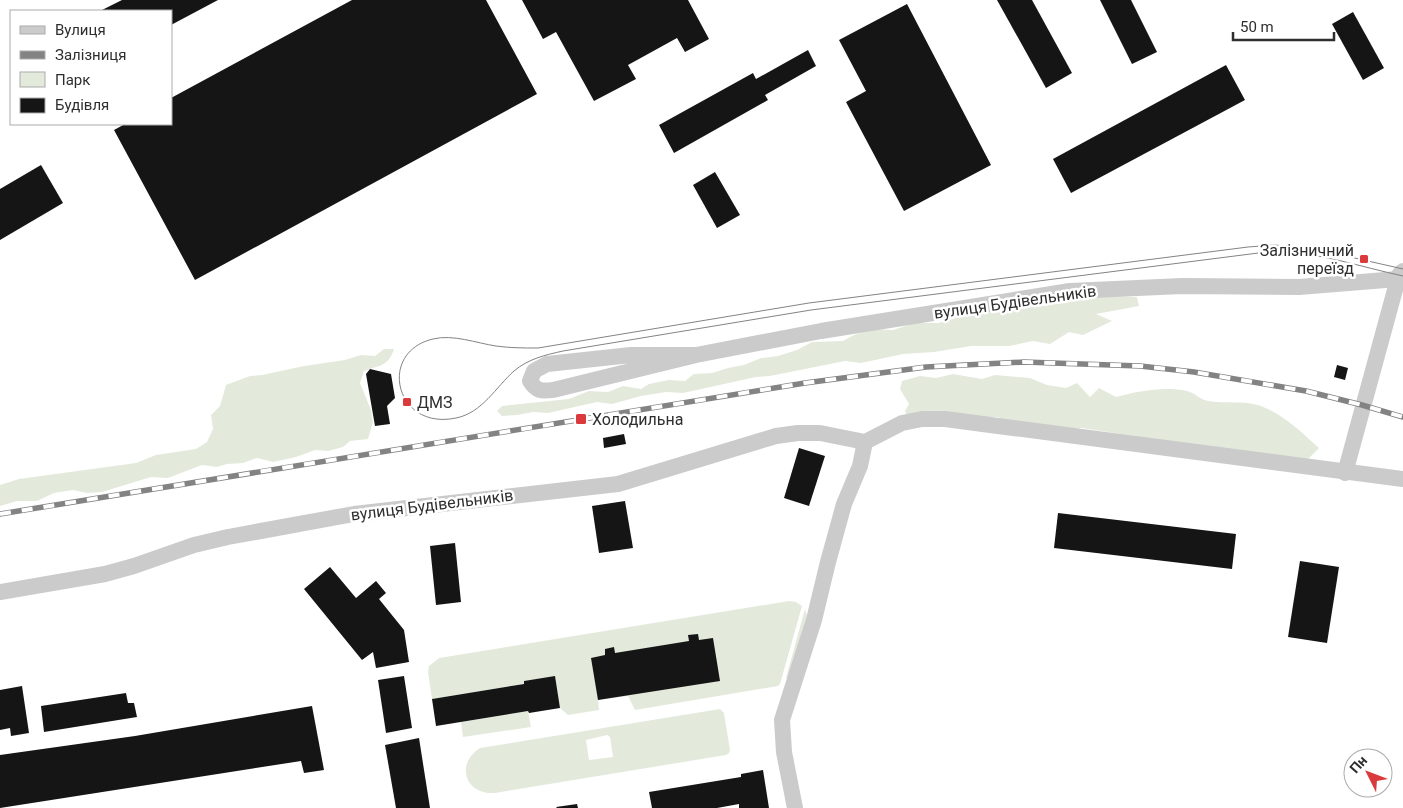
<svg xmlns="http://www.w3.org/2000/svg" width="1403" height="808" viewBox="0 0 1403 808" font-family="Roboto,sans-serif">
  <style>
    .green { fill: #e3eadc; fill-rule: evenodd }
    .building { fill: #151515 }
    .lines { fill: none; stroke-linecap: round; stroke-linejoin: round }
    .minor { stroke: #cbcbcb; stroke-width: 16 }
    .tram { stroke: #838383; stroke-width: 1 }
    .rail-casing { stroke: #838383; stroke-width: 5.5 }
    .rail { stroke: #fff; stroke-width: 4; stroke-dasharray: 11; stroke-linecap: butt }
    .poi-dot { fill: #da3a3b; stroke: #fff; stroke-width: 2 }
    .labels { text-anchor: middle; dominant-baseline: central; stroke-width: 5; stroke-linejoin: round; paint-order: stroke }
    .poi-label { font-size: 16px; fill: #2e2e2e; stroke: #fff; text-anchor: start }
    .street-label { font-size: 16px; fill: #2e2e2e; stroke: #fff }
  </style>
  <rect width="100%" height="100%" fill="#fff"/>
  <!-- green -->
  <g class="green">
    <polygon points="1103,296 1137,297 1139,306 1096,314 1112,321 1083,335 1069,332 1050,344 1033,341 1009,346 971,346 934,352 903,354 861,363 845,361 770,376 756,377 683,393 666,392 641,396 612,404 597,402 548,413 533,412 517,415 502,416 497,411 502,406 569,399 589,391 608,392 623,386 641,389 649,384 669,380 685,381 694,374 712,373 728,368 744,365 761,358 778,356 797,350 812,342 843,341 854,335 874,329 893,330 915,323 938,323 979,312 1001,311 1049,305 1073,299"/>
    <path d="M 384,349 L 394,349 C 388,367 380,365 364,371 L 360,383 L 371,410 L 373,422 L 368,439 L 350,441 L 343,447 L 328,451 L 315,450 L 296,457 L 273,462 L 257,458 L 243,463 L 227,464 L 217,467 L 202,465 L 168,478 L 151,477 L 102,492 L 87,493 L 73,490 L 54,493 L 37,501 L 17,501 L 0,506 L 0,485 L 19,479 L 136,463 L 156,455 L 196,449 L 207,442 L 213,429 L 211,415 L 220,406 L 226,385 L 250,376 L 262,375 L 304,366 L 345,360 L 361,355 L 375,356 Z"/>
    <path d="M 953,374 L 982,379 L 995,375 L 1030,378 L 1047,385 L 1066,388 L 1077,383 L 1090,397 L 1099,388 L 1116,397 C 1138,391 1165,386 1187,391 C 1195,393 1201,400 1208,401 C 1225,404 1244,400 1261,406 C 1284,415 1301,432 1319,448 L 1305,462 L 1082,428 L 1059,430 L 1003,421 L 998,417 L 982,418 L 907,416 L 905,411 L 909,404 L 900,389 L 902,381 L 920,376 L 936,378 Z"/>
    <polygon points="789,601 796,602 802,606 780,684 778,686 635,710 628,696 598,700 599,710 568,715 560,708 555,677 524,681 524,684 432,699 428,672 429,666 439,658"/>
    <polygon points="805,609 807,616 792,669 787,678 786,678"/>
    <path d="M 720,709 L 724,713 L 730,750 L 729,753 L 726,755 L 495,793 C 465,795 455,764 480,748 ZM 607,735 L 610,737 L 613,757 L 589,760 L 586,740 Z"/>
    <polygon points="528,711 531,727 463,737 461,722"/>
  </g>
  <!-- building -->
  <g class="building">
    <polygon points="122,0 218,0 171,25 171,11 100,11"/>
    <polygon points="352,0 486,0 537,94 195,280 114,130 125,124 171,124 171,98"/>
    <polygon points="522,0 688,0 709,39 685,52 677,38 628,65 636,79 594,101 556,32 543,39"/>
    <polygon points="997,0 1032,0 1072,73 1046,88"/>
    <polygon points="1100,0 1131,0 1157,52 1132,64"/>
    <polygon points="907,4 991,165 904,211 846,102 866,91 839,40"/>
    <polygon points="1353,12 1384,68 1363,80 1332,24"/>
    <polygon points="808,50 816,66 765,95 768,100 674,153 659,125 753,73 756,79"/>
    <polygon points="1226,65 1245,100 1071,193 1053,159"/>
    <polygon points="41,165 63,203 0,240 0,189"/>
    <polygon points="715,172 740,215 717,228 693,185"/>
    <polygon points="1337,365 1348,368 1345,380 1334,377"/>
    <polygon points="370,369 391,374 395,398 387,406 390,424 375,426 366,374"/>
    <polygon points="624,434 626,444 604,448 603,438"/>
    <polygon points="799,448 825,456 809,506 784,498"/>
    <polygon points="625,501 633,548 599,553 592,506"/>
    <polygon points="1058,513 1236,534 1232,569 1054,548"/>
    <polygon points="455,543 461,602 436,605 430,546"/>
    <polygon points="1300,561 1339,567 1327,643 1288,637"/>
    <polygon points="330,567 356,598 376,581 386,593 379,599 404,630 409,662 376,668 373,652 362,660 304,589"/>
    <polygon points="698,634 699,640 713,638 720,681 598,700 591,658 605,655 605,649 614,647 615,653 689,641 688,635"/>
    <polygon points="404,676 412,728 386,733 378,680"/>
    <polygon points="555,676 560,708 529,713 528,711 436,726 432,699 524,684 524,681"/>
    <polygon points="22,686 29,733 11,736 10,728 0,730 0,690"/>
    <polygon points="126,693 128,703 134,703 137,717 44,732 41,706"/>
    <polygon points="312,706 324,770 304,773 301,761 0,808 0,755 135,736"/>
    <polygon points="419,738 430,808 396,808 385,745"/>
    <polygon points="763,770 769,808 739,808 739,804 717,808 652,808 649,792 741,777 741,774"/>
    <polygon points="577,804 578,808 557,808 556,807"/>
  </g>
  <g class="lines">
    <!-- minor -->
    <g class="minor">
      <path d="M 696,355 L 553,390 C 542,391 537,392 530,381 L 534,371 L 547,364 L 631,355 L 696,355 L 821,331 L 1070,291 L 1182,286 L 1299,287 L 1398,279"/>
      <polyline points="1345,473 1399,275 1403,271"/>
      <polyline points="0,592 105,574 134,566 194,545 228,537 354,514 618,484 776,436 798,433 820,433 865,442 902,423 922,419 945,419 1403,479"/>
      <polyline points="795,808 784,752 782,720 814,620 828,562 844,504 860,466 865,442"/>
    </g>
    <!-- tram -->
    <path class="tram" d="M 1403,269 L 1311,248 L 1274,245 L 1248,247 L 809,303 L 538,348 C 524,348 510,348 496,346 C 476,343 453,334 433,339 C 377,352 395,431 456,418 C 482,413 496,387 514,371 C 528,359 545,355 563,351 L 811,310 L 1274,251 C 1318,252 1361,267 1403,276"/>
    <defs>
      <polyline id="rail" points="0,514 805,383 926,367 1024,362 1140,366 1194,372 1306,391 1362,405 1403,417"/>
    </defs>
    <!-- rail casing -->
    <use href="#rail" class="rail-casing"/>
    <!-- rail -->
    <use href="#rail" class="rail"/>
  </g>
  <!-- markers -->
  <g class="poi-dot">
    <rect x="1359" y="254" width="10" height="10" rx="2.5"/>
    <rect x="402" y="397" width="10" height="10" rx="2.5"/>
    <rect x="575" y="413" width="12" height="12" rx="2.5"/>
  </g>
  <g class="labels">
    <!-- poi labels -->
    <g class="poi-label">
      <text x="1354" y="250" text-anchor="end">Залізничний<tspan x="1354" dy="18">переїзд</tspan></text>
      <text x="417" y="402">ДМЗ</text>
      <text x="592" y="419">Холодильна</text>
    </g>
    <!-- street labels -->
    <g class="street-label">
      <text transform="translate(1015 302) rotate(-8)">вулиця Будівельників</text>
      <text transform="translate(432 505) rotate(-7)">вулиця Будівельників</text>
    </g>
  </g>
  <!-- legend -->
  <rect x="10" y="10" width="162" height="115" fill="#ffffff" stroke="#ababab"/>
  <rect x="20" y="26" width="25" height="8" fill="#cbcbcb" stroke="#ababab"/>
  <text x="55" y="35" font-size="15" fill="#2e2e2e">Вулиця</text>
  <rect x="20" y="51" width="25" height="8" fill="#838383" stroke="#ababab"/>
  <text x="55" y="60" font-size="15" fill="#2e2e2e">Залізниця</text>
  <rect x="20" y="72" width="25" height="15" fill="#e3eadc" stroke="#ababab"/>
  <text x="55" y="85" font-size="15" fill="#2e2e2e">Парк</text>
  <rect x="20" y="98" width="25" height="15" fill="#151515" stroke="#ababab"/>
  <text x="55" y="110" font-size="15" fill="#2e2e2e">Будівля</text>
  <!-- north arrow -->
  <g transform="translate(1368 773) rotate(312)"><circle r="24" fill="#ffffff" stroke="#ababab"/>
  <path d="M0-4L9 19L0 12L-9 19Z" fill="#da3a3b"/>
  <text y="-8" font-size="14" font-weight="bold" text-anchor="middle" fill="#2e2e2e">Пн</text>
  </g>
  <!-- scale -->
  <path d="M1233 32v8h101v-8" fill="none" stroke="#2e2e2e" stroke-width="2.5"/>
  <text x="1240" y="32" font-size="15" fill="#2e2e2e" stroke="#ffffff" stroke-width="4" paint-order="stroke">50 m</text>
</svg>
